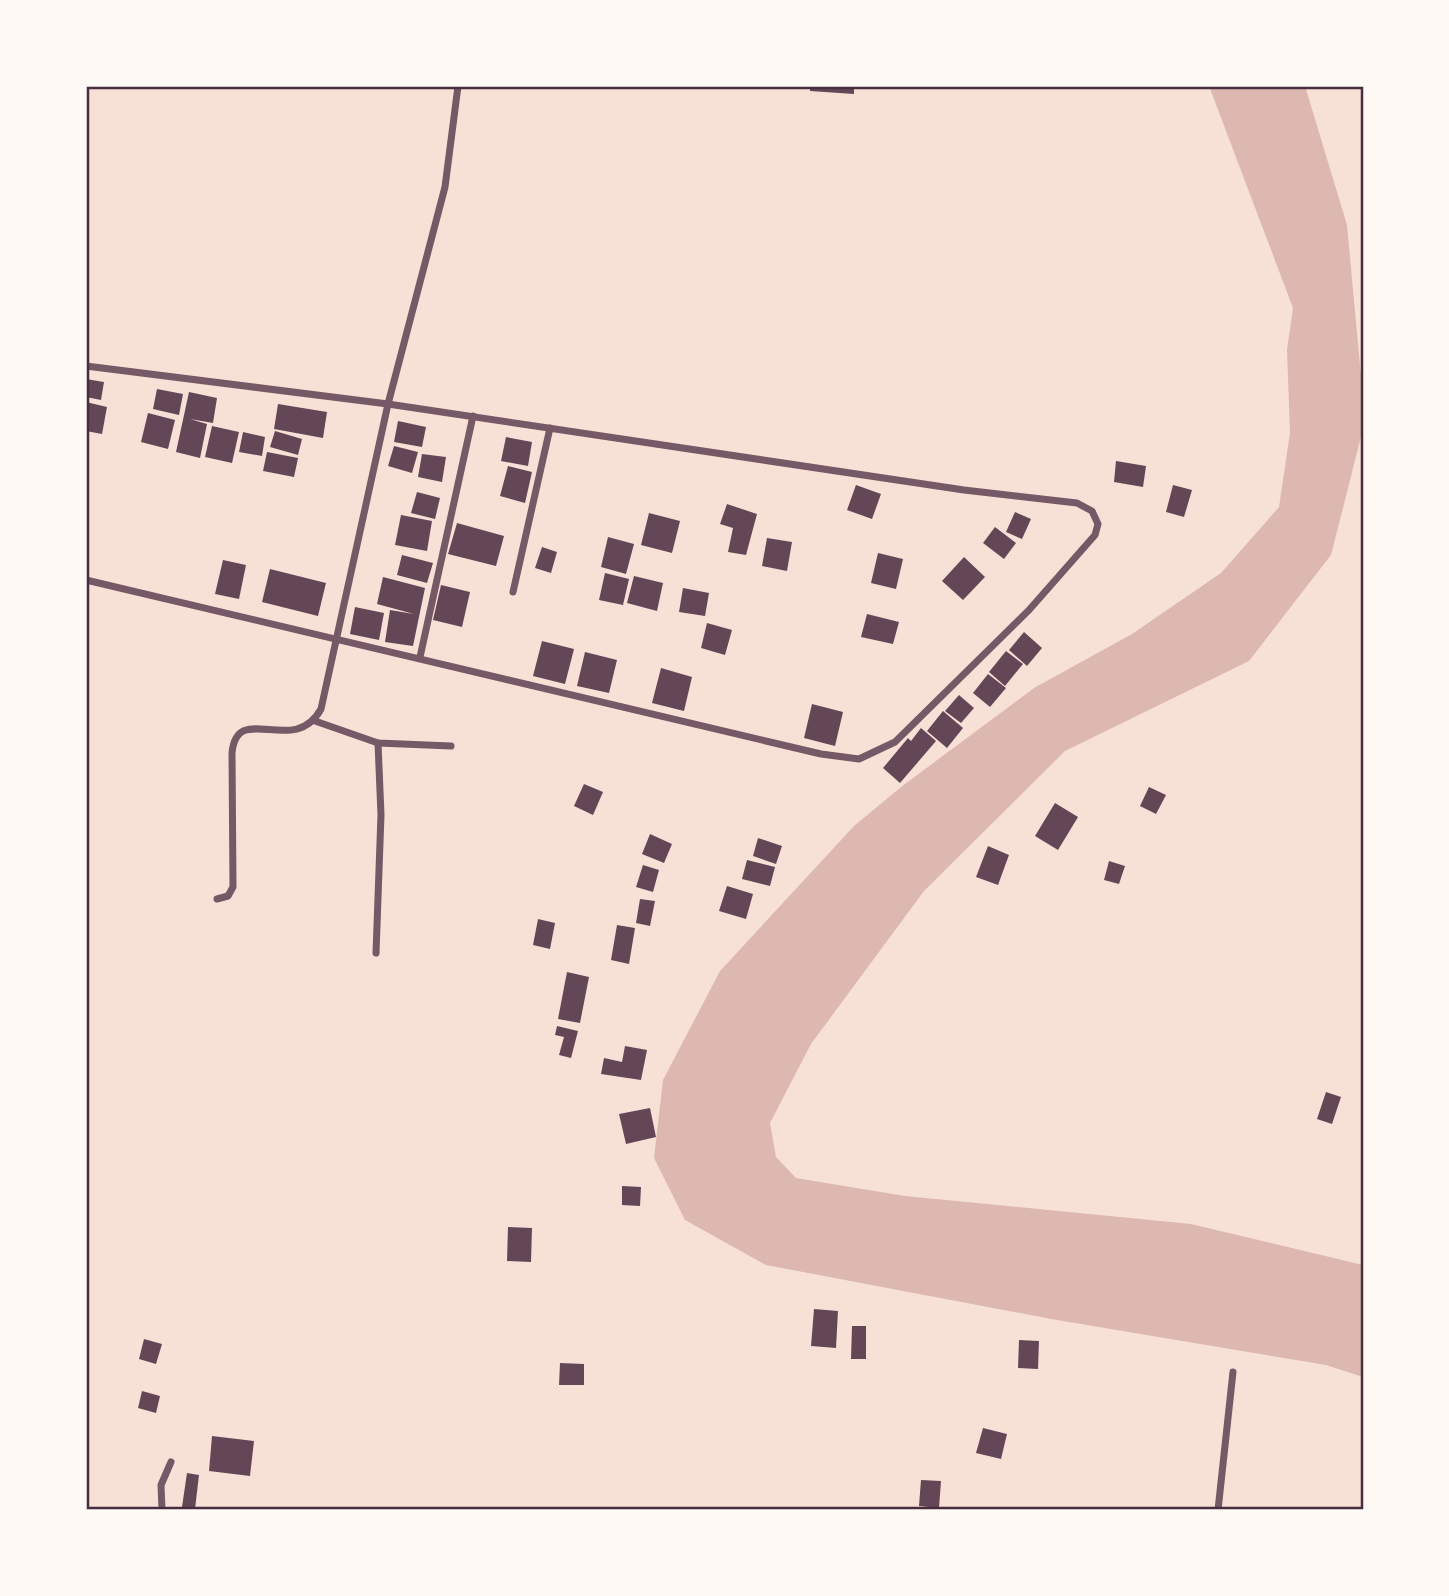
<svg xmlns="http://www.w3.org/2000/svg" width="1449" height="1596" viewBox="0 0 1449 1596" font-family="'Roboto Condensed',sans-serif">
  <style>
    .water { fill: #dcb8b0 }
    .building { fill: #644757 }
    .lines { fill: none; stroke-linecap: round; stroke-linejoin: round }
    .minor { stroke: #755966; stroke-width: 7 }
    .neatline { fill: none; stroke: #4a2c40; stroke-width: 2.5 }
  </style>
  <rect width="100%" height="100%" fill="#f7e1d7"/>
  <!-- water -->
  <polygon class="water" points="1209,86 1305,86 1347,225 1363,397 1363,429 1331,555 1249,661 1065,751 924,891 811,1044 770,1123 776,1157 796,1178 905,1196 1191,1224 1363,1265 1363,1377 1326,1365 1051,1319 766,1265 685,1220 654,1158 663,1080 720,971 854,826 901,787 1034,688 1132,634 1221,573 1279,507 1290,433 1287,350 1293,308"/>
  <!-- building -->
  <g class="building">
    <polygon points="810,86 854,86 854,94 810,91"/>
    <polygon points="86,379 104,382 101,400 86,397"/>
    <polygon points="157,389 183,394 179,415 153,409"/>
    <polygon points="189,392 217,398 213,423 190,419 207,424 200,458 176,452"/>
    <polygon points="86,402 107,407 102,434 86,431"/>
    <polygon points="278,404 327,412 323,438 274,429"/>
    <polygon points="148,413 175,420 168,449 141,442"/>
    <polygon points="398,421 426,427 422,447 394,442"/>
    <polygon points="212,426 239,432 232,463 205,457"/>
    <polygon points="275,431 302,439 298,455 270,447"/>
    <polygon points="243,432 265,437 262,456 239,452"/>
    <polygon points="506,437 532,442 528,466 501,461"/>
    <polygon points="394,446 418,452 412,473 388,466"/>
    <polygon points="267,452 298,458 294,477 263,471"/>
    <polygon points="422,454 446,457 442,482 418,477"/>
    <polygon points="1116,461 1146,466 1143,487 1114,482"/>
    <polygon points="508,466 532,472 525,503 500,496"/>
    <polygon points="856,485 881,494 872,519 847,510"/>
    <polygon points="1173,485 1192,490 1184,517 1166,512"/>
    <polygon points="417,492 440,498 435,519 411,513"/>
    <polygon points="727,504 757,514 746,555 728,552 733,528 720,524"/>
    <polygon points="1015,512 1031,519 1022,539 1006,532"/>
    <polygon points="649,513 680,521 672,553 641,545"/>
    <polygon points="401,515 432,521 427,551 395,545"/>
    <polygon points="457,523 504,536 496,566 448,554"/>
    <polygon points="995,527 1016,543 1004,559 983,543"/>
    <polygon points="608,537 634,544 626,574 601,567"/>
    <polygon points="767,538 792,542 787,571 762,566"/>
    <polygon points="542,547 557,552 551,573 535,568"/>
    <polygon points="878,553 903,559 896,589 871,583"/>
    <polygon points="402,555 433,563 427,583 397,575"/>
    <polygon points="964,557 985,577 963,600 942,581"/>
    <polygon points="223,560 246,565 239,599 215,594"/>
    <polygon points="270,569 326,583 318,616 262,602"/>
    <polygon points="605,573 629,579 623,605 599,600"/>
    <polygon points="634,576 663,583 657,611 627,603"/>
    <polygon points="383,577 425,588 413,646 385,642 390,610 414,614 377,604"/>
    <polygon points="441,585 470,592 462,627 433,620"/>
    <polygon points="683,588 709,593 705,616 679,612"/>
    <polygon points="355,607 384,613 379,640 350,634"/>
    <polygon points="867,614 899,622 893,644 861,637"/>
    <polygon points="707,623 732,630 725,655 701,648"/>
    <polygon points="1024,632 1042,648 1027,666 1009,650"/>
    <polygon points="542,641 574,649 565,684 533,676"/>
    <polygon points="1006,651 1023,664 1005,686 989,672"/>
    <polygon points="585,652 617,660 609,693 577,686"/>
    <polygon points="661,668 692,677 684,711 652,703"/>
    <polygon points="988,674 1006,688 990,707 973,693"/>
    <polygon points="959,695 974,708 961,723 945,711"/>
    <polygon points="812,704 843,712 835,746 804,738"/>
    <polygon points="943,711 963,728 947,748 927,731"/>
    <polygon points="921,728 936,741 900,783 883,768 908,738 911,741"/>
    <polygon points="584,784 603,792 593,815 574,806"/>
    <polygon points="1149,787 1166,795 1156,814 1140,806"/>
    <polygon points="1055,803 1078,817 1058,850 1035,836"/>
    <polygon points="650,834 672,844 664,863 642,854"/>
    <polygon points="758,838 782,846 776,864 753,856"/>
    <polygon points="988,846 1009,855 998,885 976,877"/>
    <polygon points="747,860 775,867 770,886 742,879"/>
    <polygon points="1109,861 1125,866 1119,884 1104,880"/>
    <polygon points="643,865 659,870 653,892 636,887"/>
    <polygon points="727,886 753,894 746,919 719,911"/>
    <polygon points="640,899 655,901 650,926 636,923"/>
    <polygon points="538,919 555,923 550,949 533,945"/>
    <polygon points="617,925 635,928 629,964 611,960"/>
    <polygon points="567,972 589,977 580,1023 558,1019"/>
    <polygon points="557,1026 578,1031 571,1058 559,1055 564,1037 555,1035"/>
    <polygon points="625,1046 647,1050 641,1080 601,1074 604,1058 622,1062"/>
    <polygon points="1326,1092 1341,1097 1332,1124 1317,1119"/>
    <polygon points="650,1108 656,1137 626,1144 619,1114"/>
    <polygon points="622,1186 641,1187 640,1206 622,1205"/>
    <polygon points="508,1227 532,1228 531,1262 507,1261"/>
    <polygon points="814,1309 838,1311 836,1348 811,1346"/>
    <polygon points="852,1326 866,1326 866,1359 851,1359"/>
    <polygon points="144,1339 162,1344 156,1364 139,1359"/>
    <polygon points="1019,1340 1039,1341 1038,1369 1018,1368"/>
    <polygon points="560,1363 584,1364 584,1385 559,1385"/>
    <polygon points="142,1391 160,1396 156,1413 138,1408"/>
    <polygon points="983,1428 1007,1434 1001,1459 976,1453"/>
    <polygon points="212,1436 254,1441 250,1476 209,1471"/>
    <polygon points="187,1473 199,1475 195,1509 182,1507"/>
    <polygon points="921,1480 941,1481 939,1508 919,1506"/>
  </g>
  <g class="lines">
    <!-- minor -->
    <g class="minor">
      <polyline points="86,366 388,404 964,490 1077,503 1092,511 1098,524 1095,535 1029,610 895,742 859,759 821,754 86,580"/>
      <polyline points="513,592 550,428"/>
      <polyline points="420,657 473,416"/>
      <polyline points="315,721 378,743 451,746"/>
      <path d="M 217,899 L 228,896 L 233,887 L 232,753 C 237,700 294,758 321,709 L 388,404 L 445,187 L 458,86"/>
      <polyline points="376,953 381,815 378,743"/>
      <polyline points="162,1510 161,1485 171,1462"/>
      <polyline points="1218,1510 1233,1372"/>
    </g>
  </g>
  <!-- border -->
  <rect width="1449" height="1596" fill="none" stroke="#fffaf5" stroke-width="175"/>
  <rect x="88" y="88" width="1274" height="1420" class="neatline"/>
</svg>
